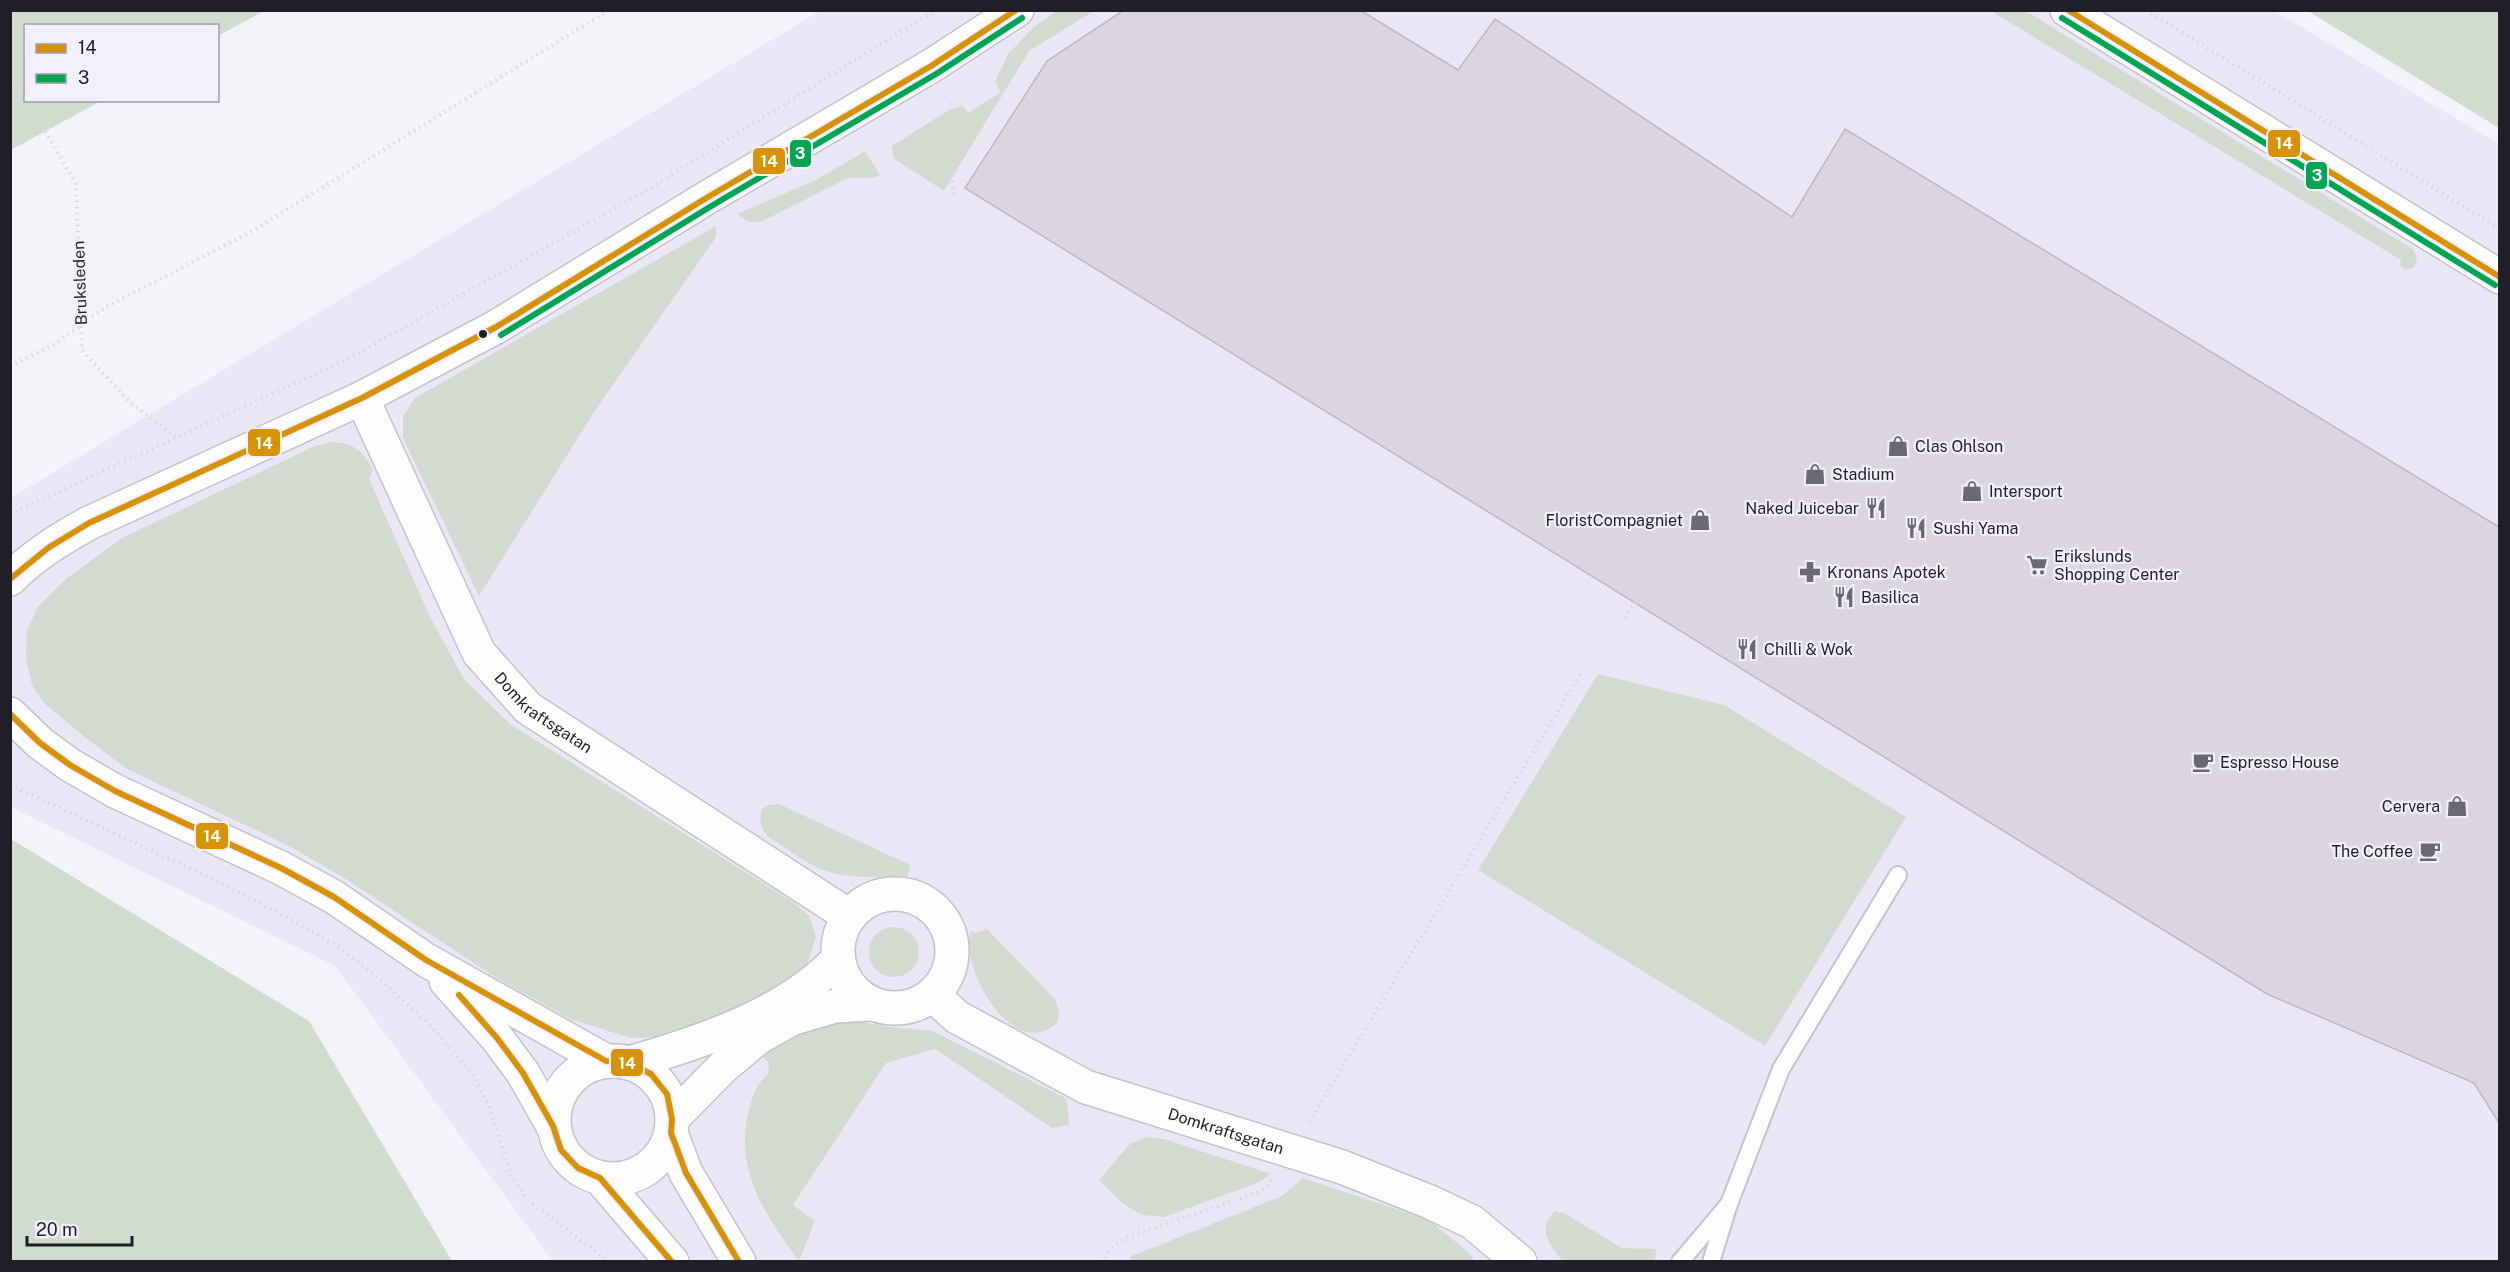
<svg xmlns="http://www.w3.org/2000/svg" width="2510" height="1272" viewBox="0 0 2510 1272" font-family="'Public Sans',sans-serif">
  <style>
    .commercial { fill: #ebe7f6 }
    .green { fill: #d3dbd0 }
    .forest { fill: #d2dcce }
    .building { fill: #dad5de; stroke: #bbb9bf; stroke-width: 1.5 }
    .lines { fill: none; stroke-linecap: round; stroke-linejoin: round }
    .service-casing { stroke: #c3c2c8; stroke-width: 20 }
    .minor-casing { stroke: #c3c2c8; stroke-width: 36 }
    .path { stroke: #dad9db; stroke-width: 4; stroke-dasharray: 1.5 4.5; stroke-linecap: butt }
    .service { stroke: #fdfdfe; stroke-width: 16 }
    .minor { stroke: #fdfdfe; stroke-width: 33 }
    .bus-1-casing { stroke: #f2f0fd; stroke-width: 10 }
    .bus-2-casing { stroke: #f2f0fd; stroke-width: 10 }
    .bus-1 { stroke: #d79206; stroke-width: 6 }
    .bus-2 { stroke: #00a651; stroke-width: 6 }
    .bus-dot { fill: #201f27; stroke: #f2f0fd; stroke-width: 2 }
    .labels { text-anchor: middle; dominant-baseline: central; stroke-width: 4.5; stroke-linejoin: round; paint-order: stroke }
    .street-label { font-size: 16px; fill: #201f27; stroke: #f2f0fd }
    .poi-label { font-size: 16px; fill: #201f27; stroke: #f2f0fd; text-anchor: start }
    .line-badge { stroke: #f2f0fd; stroke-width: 2 }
    .badge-label { font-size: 16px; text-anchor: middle; font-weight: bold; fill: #fff }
  </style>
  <rect width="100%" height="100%" fill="#f4f3fa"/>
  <!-- commercial -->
  <polygon class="commercial" points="820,11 2274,11 2499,144 2499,1261 553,1261 335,966 11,807 11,498"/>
  <!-- green -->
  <g class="green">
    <polygon points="1058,10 1094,11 1029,51 944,191 893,158 892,146 944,113 962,105 968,113 1001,92 995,82 1008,54 1035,26"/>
    <polygon points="1991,11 2026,11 2414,250 2417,259 2414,268 2405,270 2400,265 2401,260"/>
    <polygon points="865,151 880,175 872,178 848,178 761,222 749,222 737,214 816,180"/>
    <polygon points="716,226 716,237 596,409 479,596 403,438 403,416 415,398"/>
    <path d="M 331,442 C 352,442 364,451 373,470 L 369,479 L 430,617 L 464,679 L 510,724 L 769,887 L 794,903 L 810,917 L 816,937 L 805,972 L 785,990 L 667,1037 L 631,1038 L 570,1019 L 495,977 L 341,876 L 285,844 L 127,769 L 82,735 L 44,703 L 32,685 L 26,658 L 27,631 L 37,608 L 67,578 L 122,538 L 315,446 Z"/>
    <polygon points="1598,674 1724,705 1906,817 1765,1046 1478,870"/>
    <path d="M 779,804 L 910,865 L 908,876 C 880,877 842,880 816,867 C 805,862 795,854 785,848 C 768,837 756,831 762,809 L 768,805 Z"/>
    <circle cx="894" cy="952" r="25"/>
    <path d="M 987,929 L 1055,999 L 1059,1011 L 1058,1022 C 1011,1068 955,956 972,931 L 976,933 Z"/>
    <path d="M 840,1018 L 889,1027 L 933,1031 L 1067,1099 L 1069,1125 L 1052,1128 L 935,1049 L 886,1063 L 793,1205 L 815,1221 L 799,1261 C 767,1218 734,1170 748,1114 C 752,1098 756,1084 768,1074 L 769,1064 L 763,1057 L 787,1037 Z"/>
    <polygon points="1146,1137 1164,1139 1271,1174 1257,1183 1164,1217 1142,1215 1122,1203 1099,1180 1130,1144"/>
    <polygon points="1303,1178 1429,1220 1467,1251 1475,1261 1128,1261 1132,1256 1282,1196"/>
    <path d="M 1555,1211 L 1564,1213 L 1622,1248 L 1656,1249 L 1655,1261 L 1563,1261 C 1550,1247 1536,1227 1555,1211 Z"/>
  </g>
  <!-- forest -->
  <g class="forest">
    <polygon points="11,10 264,10 264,11 218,36 218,26 26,26 26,100 101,101 11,150"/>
    <polygon points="2308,11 2499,11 2499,128"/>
    <polygon points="11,839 309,1021 452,1261 11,1261"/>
  </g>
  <!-- building -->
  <polygon class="building" points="1124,10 1360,10 1458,70 1495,19 1792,217 1845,129 2499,527 2499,1123 2474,1083 2267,994 965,188 1047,61"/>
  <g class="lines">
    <defs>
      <g id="service">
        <polyline points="1729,1204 1781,1069 1898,875"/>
        <polyline points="1680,1262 1729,1204 1711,1262"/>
      </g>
      <g id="minor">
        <polyline points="2067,10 2500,277"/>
        <path id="s1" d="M 362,398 L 479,653 L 528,708 L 849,916"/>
        <path d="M 10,579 C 34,555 60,539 89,523 L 362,398 L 496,327 L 708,197 L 931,66 L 1017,10"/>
        <polyline points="10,714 40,743 70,765 115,791 281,868 334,897 426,960 606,1061"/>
        <circle cx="895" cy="951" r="57"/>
        <polyline points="446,981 497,1038 523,1073 553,1126"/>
        <path id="s2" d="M 933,995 L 957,1017 L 1086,1087 L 1342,1167 L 1430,1202 L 1472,1222 L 1520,1262"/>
        <circle cx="613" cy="1120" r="59"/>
        <path d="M 629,1063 C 699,1043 787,1014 837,960"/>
        <polyline points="672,1119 723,1067 759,1037 791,1019 835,1006 870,1004"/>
        <polyline points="671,1133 686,1173 739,1262"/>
        <polyline points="600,1178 672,1262"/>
      </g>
    </defs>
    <!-- service casing -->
    <use href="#service" class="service-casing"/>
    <!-- minor casing -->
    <use href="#minor" class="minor-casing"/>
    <!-- path -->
    <g class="path">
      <polyline points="2146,10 2500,229"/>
      <polyline points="10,74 26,99"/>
      <polyline points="27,100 76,184 82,350 130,402 177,438"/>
      <polyline points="951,103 953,197"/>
      <polyline points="10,366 55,344 106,307 256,229 609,10"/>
      <polyline points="10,514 348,359 642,193 936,10"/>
      <polyline points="1625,618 1636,602"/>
      <polyline points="10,785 206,876 283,915 335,945 380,979 428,1023 471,1072 489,1106 512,1178 530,1202 610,1262"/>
      <polyline points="1309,1122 1581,673"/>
      <polyline points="1101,1262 1110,1249 1127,1237 1259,1192 1273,1180"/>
    </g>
    <!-- service -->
    <use href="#service" class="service"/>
    <!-- minor -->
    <use href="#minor" class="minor"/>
    <defs>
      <g id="bus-1">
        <polyline points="2068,10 2500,277"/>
        <polyline points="10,579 48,548 89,523 362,398 496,327 708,197 931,66 1016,10"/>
        <polyline points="10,714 40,743 70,765 115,791 281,868 334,897 426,960 606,1061 629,1063 651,1074 667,1094 672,1119 671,1133 686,1173 739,1262"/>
        <polyline points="459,995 497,1038 523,1073 553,1126 561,1150 578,1168 600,1178 672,1262"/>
      </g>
      <g id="bus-2">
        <polyline points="2062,18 2495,285"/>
        <polyline points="501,335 713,205 936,74 1022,18"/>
      </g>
    </defs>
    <!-- bus-1 casing -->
    <use href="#bus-1" class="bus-1-casing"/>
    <!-- bus-2 casing -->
    <use href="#bus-2" class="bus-2-casing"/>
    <!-- bus-1 -->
    <use href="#bus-1" class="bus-1"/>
    <!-- bus-2 -->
    <use href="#bus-2" class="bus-2"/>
  </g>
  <!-- icons -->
  <defs>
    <symbol id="shop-bare" viewBox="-9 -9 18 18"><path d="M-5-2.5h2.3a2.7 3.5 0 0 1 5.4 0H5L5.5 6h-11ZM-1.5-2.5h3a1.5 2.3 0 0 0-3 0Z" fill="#6a6971" stroke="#f2f0fd" stroke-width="2.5" paint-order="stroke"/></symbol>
    <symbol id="restaurant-bare" viewBox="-9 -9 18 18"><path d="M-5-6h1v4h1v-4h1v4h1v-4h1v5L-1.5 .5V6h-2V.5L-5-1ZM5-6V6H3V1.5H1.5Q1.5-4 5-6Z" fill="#6a6971" stroke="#f2f0fd" stroke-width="2.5" paint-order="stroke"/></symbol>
    <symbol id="supermarket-bare" viewBox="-9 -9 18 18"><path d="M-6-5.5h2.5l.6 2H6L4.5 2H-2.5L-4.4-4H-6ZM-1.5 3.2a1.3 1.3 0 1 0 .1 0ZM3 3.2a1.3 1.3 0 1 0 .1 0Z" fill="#6a6971" stroke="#f2f0fd" stroke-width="2.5" paint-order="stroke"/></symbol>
    <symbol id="pharmacy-bare" viewBox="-9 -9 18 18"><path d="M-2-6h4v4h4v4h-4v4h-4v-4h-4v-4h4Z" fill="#6a6971" stroke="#f2f0fd" stroke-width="2.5" paint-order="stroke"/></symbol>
    <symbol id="cafe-bare" viewBox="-9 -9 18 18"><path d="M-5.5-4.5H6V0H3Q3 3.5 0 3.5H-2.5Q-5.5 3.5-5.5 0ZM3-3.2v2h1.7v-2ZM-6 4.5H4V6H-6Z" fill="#6a6971" stroke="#f2f0fd" stroke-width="2.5" paint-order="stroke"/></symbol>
  </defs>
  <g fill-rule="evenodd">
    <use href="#shop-bare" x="1883" y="431" width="30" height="30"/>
    <use href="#shop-bare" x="1800" y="459" width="30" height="30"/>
    <use href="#shop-bare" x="1957" y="476" width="30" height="30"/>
    <use href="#restaurant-bare" x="1861" y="493" width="30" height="30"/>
    <use href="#shop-bare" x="1685" y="505" width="30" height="30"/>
    <use href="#restaurant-bare" x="1901" y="513" width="30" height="30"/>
    <use href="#supermarket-bare" x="2022" y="550" width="30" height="30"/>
    <use href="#pharmacy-bare" x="1795" y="557" width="30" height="30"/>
    <use href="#restaurant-bare" x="1829" y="582" width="30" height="30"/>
    <use href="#restaurant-bare" x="1732" y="634" width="30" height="30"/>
    <use href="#cafe-bare" x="2188" y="747" width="30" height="30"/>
    <use href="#shop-bare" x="2442" y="791" width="30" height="30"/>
    <use href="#cafe-bare" x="2415" y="836" width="30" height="30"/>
  </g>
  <!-- markers -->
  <circle class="bus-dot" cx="483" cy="334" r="5"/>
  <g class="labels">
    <!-- street labels -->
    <g class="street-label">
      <text transform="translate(80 283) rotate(-92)">Bruksleden</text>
      <text stroke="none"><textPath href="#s1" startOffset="369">Domkraftsgatan</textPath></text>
      <text stroke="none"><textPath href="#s2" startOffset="326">Domkraftsgatan</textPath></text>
    </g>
    <!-- poi labels -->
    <g class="poi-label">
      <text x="1915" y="446">Clas Ohlson</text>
      <text x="1832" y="474">Stadium</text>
      <text x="1989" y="491">Intersport</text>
      <text x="1859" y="508" text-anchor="end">Naked Juicebar</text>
      <text x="1683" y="520" text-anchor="end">FloristCompagniet</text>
      <text x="1933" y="528">Sushi Yama</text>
      <text x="2054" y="556">Erikslunds<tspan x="2054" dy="18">Shopping Center</tspan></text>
      <text x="1827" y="572">Kronans Apotek</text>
      <text x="1861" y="597">Basilica</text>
      <text x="1764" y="649">Chilli &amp; Wok</text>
      <text x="2220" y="762">Espresso House</text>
      <text x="2440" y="806" text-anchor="end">Cervera</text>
      <text x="2413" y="851" text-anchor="end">The Coffee</text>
    </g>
  </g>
  <g class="line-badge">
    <rect x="2267" y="129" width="34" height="29" rx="6" fill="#d79206"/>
    <rect x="789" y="139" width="23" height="29" rx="6" fill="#00a651"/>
    <rect x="752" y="147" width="34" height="28" rx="6" fill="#d79206"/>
    <rect x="2305" y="161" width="23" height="29" rx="6" fill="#00a651"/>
    <rect x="247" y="428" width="34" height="29" rx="6" fill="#d79206"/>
    <rect x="195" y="822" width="34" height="28" rx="6" fill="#d79206"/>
    <rect x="610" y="1048" width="34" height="29" rx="6" fill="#d79206"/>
  </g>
  <g class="badge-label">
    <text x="2284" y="149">14</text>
    <text x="800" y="159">3</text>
    <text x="769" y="167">14</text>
    <text x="2317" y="181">3</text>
    <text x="264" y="449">14</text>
    <text x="212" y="842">14</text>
    <text x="627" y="1069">14</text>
  </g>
  <!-- border -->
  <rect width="2510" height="1272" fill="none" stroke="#201f27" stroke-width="24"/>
  <!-- legend -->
  <rect x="24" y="24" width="195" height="78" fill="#f2f0fd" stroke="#9e9ca7" stroke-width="1.5"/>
  <rect x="36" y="44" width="30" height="9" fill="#d79206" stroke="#9e9ca7" stroke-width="1.5"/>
  <text x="78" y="54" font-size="18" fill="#201f27">14</text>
  <rect x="36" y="74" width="30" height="9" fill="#00a651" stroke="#9e9ca7" stroke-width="1.5"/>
  <text x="78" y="84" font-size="18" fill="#201f27">3</text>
  <!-- scale -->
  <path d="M27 1236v9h105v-9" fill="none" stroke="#201f27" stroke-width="3"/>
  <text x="36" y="1236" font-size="18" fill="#201f27" stroke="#f2f0fd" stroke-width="4.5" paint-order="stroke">20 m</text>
</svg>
